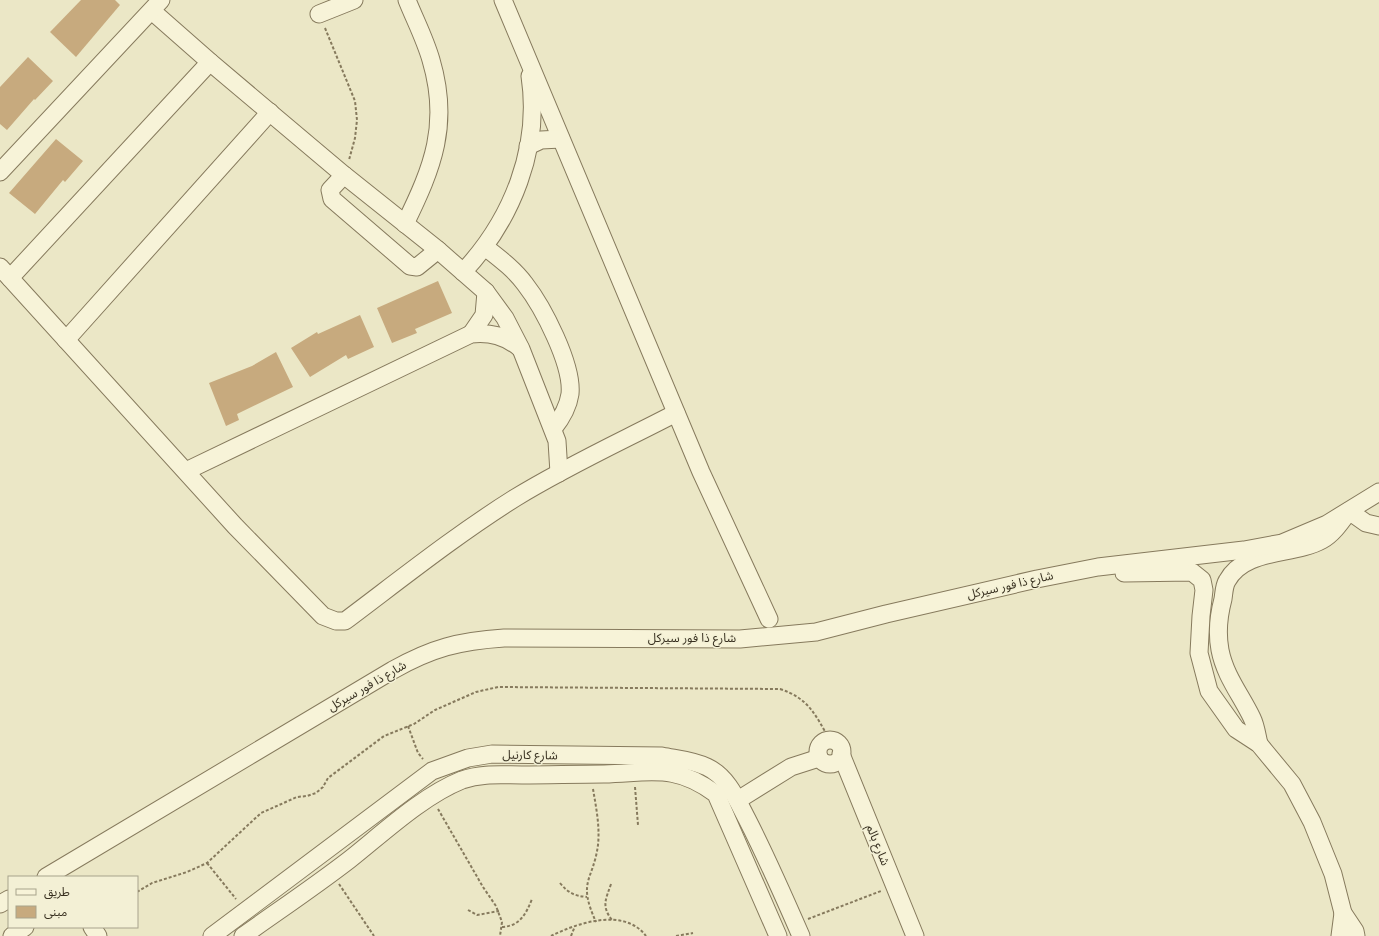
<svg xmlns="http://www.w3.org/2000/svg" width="1379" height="936" viewBox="0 0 1379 936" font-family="'Times New Roman','Noto Sans Arabic',serif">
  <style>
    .building { fill: #c7aa7e }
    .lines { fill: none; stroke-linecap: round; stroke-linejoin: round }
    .minor-casing { stroke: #867a5d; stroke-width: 19 }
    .path { stroke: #867a5d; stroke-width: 2; stroke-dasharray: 3 2; stroke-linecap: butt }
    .minor { stroke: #f7f3d8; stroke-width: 17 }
    .labels { text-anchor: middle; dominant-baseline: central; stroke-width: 3; stroke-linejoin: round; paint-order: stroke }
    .street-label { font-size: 12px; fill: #372f1f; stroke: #f3f0d5 }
  </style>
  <rect width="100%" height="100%" fill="#ebe7c6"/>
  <!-- building -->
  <g class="building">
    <polygon points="81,0 115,0 120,5 76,57 50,32"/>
    <polygon points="28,57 53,81 35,100 34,99 7,130 0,124 0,87"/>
    <polygon points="56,139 83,161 65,182 63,180 35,214 9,193"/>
    <polygon points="438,281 452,313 415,329 417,333 392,343 377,308"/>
    <polygon points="360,315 374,347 348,359 346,355 310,377 291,348 317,332 318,334"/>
    <polygon points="276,352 293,387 237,414 239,420 226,426 209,383 252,366"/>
  </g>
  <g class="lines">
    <defs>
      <g id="minor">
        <polyline points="503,0 701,472 769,619"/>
        <polyline points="152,11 210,62 344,175 438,250 486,292 505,318 521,349 557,441 559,473"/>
        <polyline points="319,14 354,0"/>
        <polyline points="528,146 541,140 561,139"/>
        <polyline points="0,172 161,0"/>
        <polyline points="344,175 330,190 332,199 410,266 417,267 438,250"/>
        <path d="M 405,224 C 433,167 450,124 431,60 C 425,39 415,20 407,0"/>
        <path d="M 485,247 C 499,258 514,269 525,284 C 543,307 573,365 570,394 C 568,408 561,419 553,429"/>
        <path d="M 0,267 L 235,526 L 323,616 L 336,621 L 345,621 C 401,579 456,535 515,498 C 567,466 622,441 676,413"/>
        <path d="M 463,272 C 512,220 541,148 530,76"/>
        <polyline points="10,278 210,62"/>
        <polyline points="471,334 484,315 486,292"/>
        <polyline points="66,340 270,112"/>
        <path d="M 186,471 L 471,334 C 491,332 505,336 520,348"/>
        <polyline points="1124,573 1192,572 1202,580 1204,590 1201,616 1199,653 1209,691 1236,729 1259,744 1292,784 1312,822 1333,874 1343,913 1355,931 1356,936"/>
        <circle cx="830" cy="752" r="12"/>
        <path d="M 1259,744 C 1257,736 1256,726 1252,718 C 1241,695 1225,676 1220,650 C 1217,634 1219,614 1223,599 C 1224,593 1224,586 1227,581 C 1245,548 1293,556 1322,540 C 1333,534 1341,522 1349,511 L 1366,523 L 1379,526"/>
        <polyline points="841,754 915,936"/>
        <polyline points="738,800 791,767 819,758"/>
        <path d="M 46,877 L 393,670 C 432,648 459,641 504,638 L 740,639 L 816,632 L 886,614 L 1037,579 L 1098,567 L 1244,550 L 1282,543 L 1327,524 L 1379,492"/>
        <polyline points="0,904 9,899"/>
        <polyline points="92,927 98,936"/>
        <polyline points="12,936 25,927"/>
        <path d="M 212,936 L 432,771 L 468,758 L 492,754 L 662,756 C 677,759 693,760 707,767 C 728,777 737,800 747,819 C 767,858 784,897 801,936"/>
        <path d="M 243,936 C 278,911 314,887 349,860 C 382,834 422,796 462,780 C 482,773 501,775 522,775 C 549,775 576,774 604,774 C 650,773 675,763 716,794 L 778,936"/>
        <polyline points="1340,936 1343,913"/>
      </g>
    </defs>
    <!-- minor casing -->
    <use href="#minor" class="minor-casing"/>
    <!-- path -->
    <g class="path">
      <polyline points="325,28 355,101 357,120 355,138 349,160"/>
      <polyline points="408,726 418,753 423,759"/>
      <polyline points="635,787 638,825"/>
      <path d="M 593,789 C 596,807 600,826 598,845 C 593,882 577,880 596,922"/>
      <polyline points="438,809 483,887 496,906 502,922 500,936"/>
      <polyline points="207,863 236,899"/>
      <path d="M 560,883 C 568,893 575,896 587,897"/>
      <polyline points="339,884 374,936"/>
      <path d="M 611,884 C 606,899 601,906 612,920"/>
      <path d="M 137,892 L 152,883 L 187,872 L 207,863 L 261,813 L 297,797 L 307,796 L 316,793 L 323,787 L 328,778 L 384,736 L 414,724 L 435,710 L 476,692 L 498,687 L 780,689 C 810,699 815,715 830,740"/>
      <polyline points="468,910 477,915 499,911"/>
      <polyline points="808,919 881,891"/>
      <path d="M 502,927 C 520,926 526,914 532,899"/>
      <path d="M 551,936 C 577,923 624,907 646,936"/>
      <polyline points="571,936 575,926"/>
      <polyline points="676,936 693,933"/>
    </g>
    <!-- minor -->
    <use href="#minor" class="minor"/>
  </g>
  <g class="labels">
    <!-- street labels -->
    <g class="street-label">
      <text transform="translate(1010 585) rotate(-13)">شارع ذا فور سيركل</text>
      <text x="692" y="638">شارع ذا فور سيركل</text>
      <text transform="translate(367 686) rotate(-30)">شارع ذا فور سيركل</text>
      <text transform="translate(530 755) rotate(1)">شارع كارنيل</text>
      <text transform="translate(878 845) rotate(68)">شارع بالم</text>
    </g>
  </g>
  <!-- legend -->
  <rect x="8" y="876" width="130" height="52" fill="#f3f0d5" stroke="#a8a38c"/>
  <rect x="16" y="889" width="20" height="6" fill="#f7f3d8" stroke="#a8a38c"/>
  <text x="44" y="896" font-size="12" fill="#372f1f">طريق</text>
  <rect x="16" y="906" width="20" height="12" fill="#c7aa7e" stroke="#a8a38c"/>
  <text x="44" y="916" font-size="12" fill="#372f1f">مبنى</text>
</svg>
